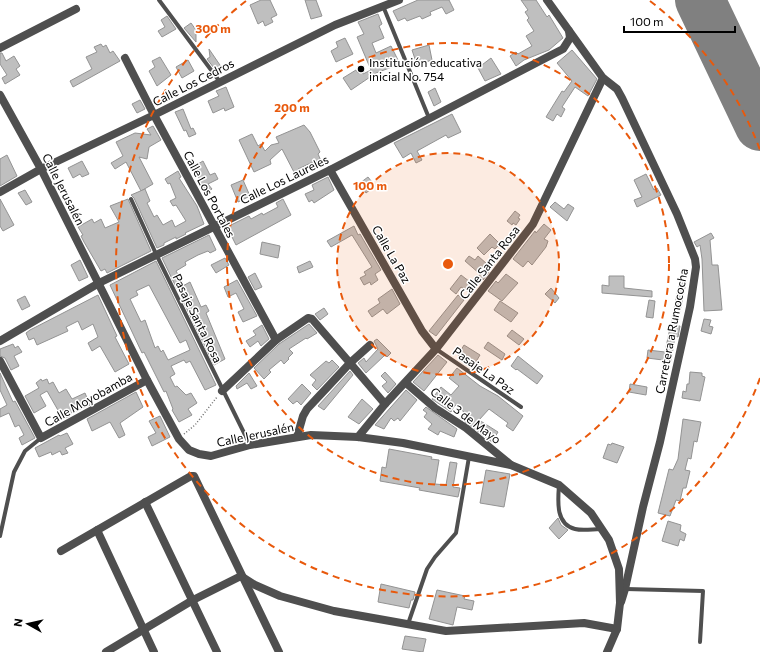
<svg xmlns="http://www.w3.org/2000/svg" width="760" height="652" viewBox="0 0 760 652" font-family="Commissioner,sans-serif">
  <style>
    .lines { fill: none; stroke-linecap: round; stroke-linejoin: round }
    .runway { stroke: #808080; stroke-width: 50 }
    .building { fill: #bfbfbf; stroke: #939393; fill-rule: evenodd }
    .path { stroke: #717171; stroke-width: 1.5; stroke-dasharray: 1 2; stroke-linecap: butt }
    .service { stroke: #4f4f4f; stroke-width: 4 }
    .minor { stroke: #4f4f4f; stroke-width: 8 }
    .tertiary { stroke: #4f4f4f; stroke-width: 8 }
    .ring { fill: none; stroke: #e8590c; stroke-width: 2; stroke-dasharray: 7 5 }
    .poi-dot { fill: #000; stroke: #fff; stroke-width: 1.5 }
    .labels { text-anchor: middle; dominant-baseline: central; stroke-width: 3; stroke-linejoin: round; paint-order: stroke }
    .poi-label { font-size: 12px; fill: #000; stroke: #fff; text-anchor: start }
    .street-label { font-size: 12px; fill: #000; stroke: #fff }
    .centre { fill: #e8590c; stroke: #fff; stroke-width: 2 }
    .ring-label { font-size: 12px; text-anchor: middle; font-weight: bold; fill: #e8590c; stroke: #fff; stroke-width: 3; stroke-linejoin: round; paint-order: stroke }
  </style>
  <rect width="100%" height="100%" fill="#fff"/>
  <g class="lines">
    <!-- runway -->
    <polyline class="runway" points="700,0 760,126"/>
  </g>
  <!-- building -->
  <g class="building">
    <polygon points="261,0 270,0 277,15 271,18 273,22 265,26 263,21 258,24 250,5"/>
    <polygon points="305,0 316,0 322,16 311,19"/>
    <polygon points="418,0 449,0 454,10 446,14 442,7 430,12 431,15 422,19 420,16 407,21 405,18 398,21 393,11"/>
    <polygon points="521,0 536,0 547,17 549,15 563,38 549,50 524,60 516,66 510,56 516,52 518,54 532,46 526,36 534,31 527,20 529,18 525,12 528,10"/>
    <polygon points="378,14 382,24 379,26 384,38 372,43 376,53 391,46 400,64 376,73 351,90 343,78 356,70 358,73 361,71 363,74 371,70 357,37 364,34 358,22"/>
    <polygon points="167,16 176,29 162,37 158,31 165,27 161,20"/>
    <polygon points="191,23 196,30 196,42 184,28"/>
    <polygon points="345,38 353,54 336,62 331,51 338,47 336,42"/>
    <polygon points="101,44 103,47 106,45 110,53 113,51 120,61 73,87 70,81 92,69 86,57 97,52 94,47"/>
    <polygon points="429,45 432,60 417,65 412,50"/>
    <polygon points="209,49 222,68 217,72 207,59 210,57"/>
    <polygon points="572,50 597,79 588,96 575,87 562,107 565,109 561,117 557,114 553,121 546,117 562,91 564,92 572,81 557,63"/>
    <polygon points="0,53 2,53 6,61 14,56 20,66 16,69 20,75 5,84 2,78 7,75 0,64"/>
    <polygon points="160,57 171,75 157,86 149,71 155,67 152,61"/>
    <polygon points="491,58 501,74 485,81 478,68"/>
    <polygon points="188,60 194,71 182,78 176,67"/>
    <polygon points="226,87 234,107 225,111 224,108 213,113 208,101 219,96 216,91"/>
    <polygon points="435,88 441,102 434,106 428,92"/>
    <polygon points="140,100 145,109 137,113 132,104"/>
    <polygon points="183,109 191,129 193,128 196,134 189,137 186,130 184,131 175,112"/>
    <polygon points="452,114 461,132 448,138 446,135 417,151 422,160 416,163 411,153 403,158 394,143"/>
    <polygon points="304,125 310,132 320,152 318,154 322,163 315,166 313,162 298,169 301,173 296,176 282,149 270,160 271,164 254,172 239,140 252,134 258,146 261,144 265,151 271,145 279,143 276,137"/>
    <polygon points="153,126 161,140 149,147 147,159 139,157 153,184 141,191 126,162 115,169 111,163 123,156 116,142 135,133 151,135 147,129"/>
    <polygon points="7,155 17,176 0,186 0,159"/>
    <polygon points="82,161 89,174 82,177 80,174 73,178 68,168"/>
    <polygon points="203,161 210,175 215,173 218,179 208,184 212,189 206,193 197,182 200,180 193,167"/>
    <polygon points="178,171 181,177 179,178 197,206 204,224 185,233 186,234 176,239 176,237 164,243 164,245 157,248 134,198 131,195 145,189 150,201 147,203 154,217 157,215 163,225 172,220 175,227 186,221 176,205 173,206 170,201 176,198 170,183 168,184 165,179"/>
    <polygon points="646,174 654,190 657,188 661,195 637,207 634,200 642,197 634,180"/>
    <polygon points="328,177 334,190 314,203 312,200 309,202 305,194 314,190 312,185"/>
    <polygon points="368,177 375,186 366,193 360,183"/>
    <polygon points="243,180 250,196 238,202 231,185"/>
    <polygon points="25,190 32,202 26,205 18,193"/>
    <polygon points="0,199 14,225 3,231 0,226"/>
    <polygon points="128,199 151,251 107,273 105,269 101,271 84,242 81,236 83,235 78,227 92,219 94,223 101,219 105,228 119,222 110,206"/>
    <polygon points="283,199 291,215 236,245 227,227 249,216 251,219 262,213 263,215 278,207 276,203"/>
    <polygon points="555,202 564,209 568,204 574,208 567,221 550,207"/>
    <polygon points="515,211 520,215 518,218 520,219 516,225 513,223 512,225 507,221"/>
    <polygon points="544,224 551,230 544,239 548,241 546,247 532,265 528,261 523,267 513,259 535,231 536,233"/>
    <polygon points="354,226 358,235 360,234 381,270 375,274 378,280 371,285 370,282 364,285 360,278 366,275 364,272 372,267 352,235 331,247 327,241"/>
    <polygon points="711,233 714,238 710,240 712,265 718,265 722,310 704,311 702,259 700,245 697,247 694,242"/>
    <polygon points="490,234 500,244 495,249 492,247 484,255 477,248"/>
    <polygon points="209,235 216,250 210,253 208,251 198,255 185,262 186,265 176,271 184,285 177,289 162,258"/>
    <polygon points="262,242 280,246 278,258 260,254"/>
    <polygon points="469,256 475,260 478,256 487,264 484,267 489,272 483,280 479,276 480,274 465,261"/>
    <polygon points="225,258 229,265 216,273 211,265"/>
    <polygon points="80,260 88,277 79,281 71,265"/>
    <path d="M 156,261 L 216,385 L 205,390 L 190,361 L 186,363 L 184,360 L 171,366 L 175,374 L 170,377 L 175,387 L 177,386 L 186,395 L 191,393 L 197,403 L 188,409 L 192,415 L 179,422 L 172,410 L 173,409 L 166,391 L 164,392 L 144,352 L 142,353 L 110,285 ZM 149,285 L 180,343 L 186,340 L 190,350 L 168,360 L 163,350 L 161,352 L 158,346 L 155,348 L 145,320 L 141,322 L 130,299 L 138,295 L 136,291 Z"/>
    <polygon points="310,261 313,267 299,273 297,267"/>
    <polygon points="255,273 262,287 255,290 248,277"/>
    <polygon points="506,274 518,283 502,301 488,291 496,281 498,283"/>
    <polygon points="461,275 474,285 472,287 474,288 470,293 461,287 456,294 450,289"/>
    <polygon points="609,276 624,276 624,288 652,291 652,297 602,293 602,285 609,286"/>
    <polygon points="237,280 257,316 243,322 238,312 244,309 236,293 228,297 224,287"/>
    <polygon points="680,280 686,282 677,326 680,326 678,337 675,336 671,361 647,358 648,350 665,352"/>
    <polygon points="190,282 201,307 206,305 209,311 206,313 225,359 214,365 182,299 186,297 181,287"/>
    <polygon points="551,288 559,298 555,303 545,294"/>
    <polygon points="392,289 400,304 387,314 383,309 372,317 368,311 380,303 378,299"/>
    <polygon points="98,295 117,336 115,337 129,364 115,372 100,346 92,351 88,343 98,337 93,324 82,330 78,321 66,327 68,331 37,345 34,338 29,340 26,333 30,330"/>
    <polygon points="458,295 464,300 436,336 429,331"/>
    <polygon points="25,296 30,306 22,310 17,300"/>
    <polygon points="649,300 655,301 653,318 646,317"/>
    <polygon points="500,301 518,313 511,322 494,310"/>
    <polygon points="324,308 328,314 320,320 315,314"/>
    <polygon points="704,319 711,320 709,326 713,327 711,334 701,331"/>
    <polygon points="309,324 317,333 307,339 306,338 289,349 293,353 288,358 289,359 284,364 281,360 269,370 271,372 264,379 254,368 279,344"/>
    <polygon points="262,325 269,339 261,346 258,341 250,347 246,341 256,335 253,331"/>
    <polygon points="512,330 524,339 519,345 507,336"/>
    <polygon points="377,339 391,353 387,357 385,355 366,373 358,363 364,358 366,362 378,349 374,341"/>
    <polygon points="488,342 505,354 502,360 484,348"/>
    <polygon points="13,344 15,348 18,346 22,352 14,356 19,366 11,370 5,358 0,356 0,349"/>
    <polygon points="464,345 480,355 474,365 458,355"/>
    <polygon points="438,355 447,362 424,391 413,382"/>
    <polygon points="518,356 543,376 537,384 517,369 516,370 511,366"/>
    <polygon points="332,360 339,367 317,390 312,385 316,380 310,375 326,361 329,363"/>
    <polygon points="457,368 480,386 498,396 523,416 513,431 506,426 508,423 489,409 479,420 498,432 492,442 460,418 464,412 455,405 451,412 432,399 441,387 451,395 459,386 449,378"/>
    <polygon points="350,371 353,375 324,410 318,406"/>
    <polygon points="385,372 396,384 388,393 382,386 387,382 381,376"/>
    <polygon points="690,372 702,373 702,376 705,377 700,401 682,398 683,391 686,392 687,384 689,384"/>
    <polygon points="0,373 13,402 15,401 35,438 22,445 19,438 24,435 19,425 15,427 9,413 0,417 0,409 7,405 0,390"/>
    <polygon points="249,373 257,386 251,389 247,383 237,389 236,386"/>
    <polygon points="41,379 42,381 47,379 49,384 53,382 59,393 66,389 72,399 85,393 90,405 69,414 70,416 63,419 47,391 40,395 46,406 34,413 25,396 39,388 36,383"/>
    <polygon points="302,384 311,393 301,405 297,401 293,404 288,399"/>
    <polygon points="630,384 647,387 646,395 629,392"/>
    <polygon points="406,390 417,400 400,421 398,418 394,421 391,418 384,429 375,425"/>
    <polygon points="136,392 143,407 120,423 125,435 119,438 110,422 92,431 87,419"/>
    <polygon points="362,399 373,409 359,424 348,417"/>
    <polygon points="426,407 457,429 454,437 440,431 438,435 428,429 432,424 424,417 427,413 423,410"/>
    <polygon points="160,416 170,437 152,446 148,437 156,433 149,421"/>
    <polygon points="683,419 701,422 697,442 694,441 691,459 688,458 685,470 690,471 686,488 683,488 680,501 676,500 670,516 658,513 669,469 673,470 678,459"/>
    <polygon points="67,433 73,444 65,448 68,453 62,455 60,451 52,455 51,452 39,457 35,448 59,435 60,436"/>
    <polygon points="612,443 624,447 617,463 603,458 608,444 611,445"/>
    <polygon points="389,449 432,457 431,459 439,460 435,484 446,485 450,462 457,463 453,487 460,488 458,497 419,490 420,488 380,481 382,467 386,468"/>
    <polygon points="486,470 510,474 504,507 480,503"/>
    <polygon points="558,518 561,525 568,530 559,539 549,528"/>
    <polygon points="668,521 681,525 680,531 686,534 684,541 680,539 678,546 662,541"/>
    <polygon points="381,584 415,592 413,600 411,600 409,608 378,602"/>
    <polygon points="437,590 465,596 464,599 474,601 472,610 457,607 453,625 429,619"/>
    <polygon points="405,636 426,639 423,652 402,649"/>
  </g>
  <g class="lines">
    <!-- path -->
    <polyline class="path" points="184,434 195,425 217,397"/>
    <!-- service -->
    <g class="service">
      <polyline points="159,0 220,82"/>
      <polyline points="383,6 429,118"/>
      <polyline points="131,199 157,256 250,445"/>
      <polyline points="436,349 521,407"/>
      <path d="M 559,485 C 558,500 555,524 575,529 C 583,531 593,529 601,529"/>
      <polyline points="0,536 14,472 25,451 41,438"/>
      <polyline points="626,589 703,591 700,642"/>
      <polyline points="408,624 427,569 435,557 456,533 469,457"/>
    </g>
    <!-- minor -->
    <g class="minor">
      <polyline points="547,0 603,78 617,89 622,98 677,214 695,259 696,267 690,307 660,442 643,507 625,589 621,602"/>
      <polyline points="0,48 76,9"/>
      <polyline points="125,58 154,115 276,340"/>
      <polyline points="330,170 422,331 436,349"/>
      <polyline points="0,192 41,169 154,115 335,25 399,0"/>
      <polyline points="0,341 99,283 330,170 563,49 570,38 569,31"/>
      <polyline points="370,345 350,363 385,404"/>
      <polyline points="0,361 41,438 147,380"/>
      <polyline points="406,383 435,408 466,428 511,465"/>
      <polyline points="222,391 276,340 308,318 312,319 350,363 307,409 303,416 297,437"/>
      <polyline points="358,437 385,404 436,349 533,224 603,78"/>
      <polyline points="145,502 217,652"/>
      <polyline points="97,530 154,652"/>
      <polyline points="61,551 191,476 194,476 279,652"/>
      <polyline points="241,576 255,585 280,596 334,611 446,631 584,623 617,629"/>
      <polyline points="106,652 193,600 241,576"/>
    </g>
    <!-- tertiary -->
    <polyline class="tertiary" points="0,95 41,169 147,380 179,439 189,450 199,454 211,456 250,445 311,435 358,437 403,443 511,465 559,485 591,513 609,540 619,569 620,603 617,629 607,652"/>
  </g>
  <!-- distance rings -->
  <circle cx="448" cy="264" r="111" fill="#e8590c" fill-opacity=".12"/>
  <g class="ring">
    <circle cx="448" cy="264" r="111"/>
    <circle cx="448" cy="264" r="221"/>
    <path d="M760 378A332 332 0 1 1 246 1M650 1A332 332 0 0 1 760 150"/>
  </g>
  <!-- markers -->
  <circle class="poi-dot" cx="361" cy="69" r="4"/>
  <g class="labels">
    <!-- poi labels -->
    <g class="poi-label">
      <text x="369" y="62">Institución educativa<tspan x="369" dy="14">inicial No. 754</tspan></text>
    </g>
    <!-- street labels -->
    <g class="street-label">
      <text transform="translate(193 82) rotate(-27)">Calle Los Cedros</text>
      <text transform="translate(284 179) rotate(-26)">Calle Los Laureles</text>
      <text transform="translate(64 189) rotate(63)">Calle Jerusalén</text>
      <text transform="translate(210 194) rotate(62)">Calle Los Portales</text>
      <text transform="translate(392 254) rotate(60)">Calle La Paz</text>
      <text transform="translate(489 262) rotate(-52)">Calle Santa Rosa</text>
      <text transform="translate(198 318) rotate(64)">Pasaje Santa Rosa</text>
      <text transform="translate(671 331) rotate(-79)">Carretera a Rumococha</text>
      <text transform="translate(484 370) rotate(35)">Pasaje La Paz</text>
      <text transform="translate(88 399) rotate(-29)">Calle Moyobamba</text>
      <text transform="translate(466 415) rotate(37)">Calle 3 de Mayo</text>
      <text transform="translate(255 434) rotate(-12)">Calle Jerusalén</text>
    </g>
  </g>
  <circle cx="448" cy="264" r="6" class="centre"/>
  <g class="ring-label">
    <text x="213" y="33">300 m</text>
    <text x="292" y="112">200 m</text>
    <text x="370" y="190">100 m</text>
  </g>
  <!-- north arrow -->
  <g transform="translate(28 624) rotate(278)" stroke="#ffffff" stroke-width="3" paint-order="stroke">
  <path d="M0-3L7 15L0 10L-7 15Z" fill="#000000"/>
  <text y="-6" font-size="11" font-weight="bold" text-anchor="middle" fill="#000000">N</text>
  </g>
  <!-- scale -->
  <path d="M624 26v6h111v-6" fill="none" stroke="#000000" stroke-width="2"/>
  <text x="630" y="26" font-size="12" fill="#000000" stroke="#ffffff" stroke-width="3" paint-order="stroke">100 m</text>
</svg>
